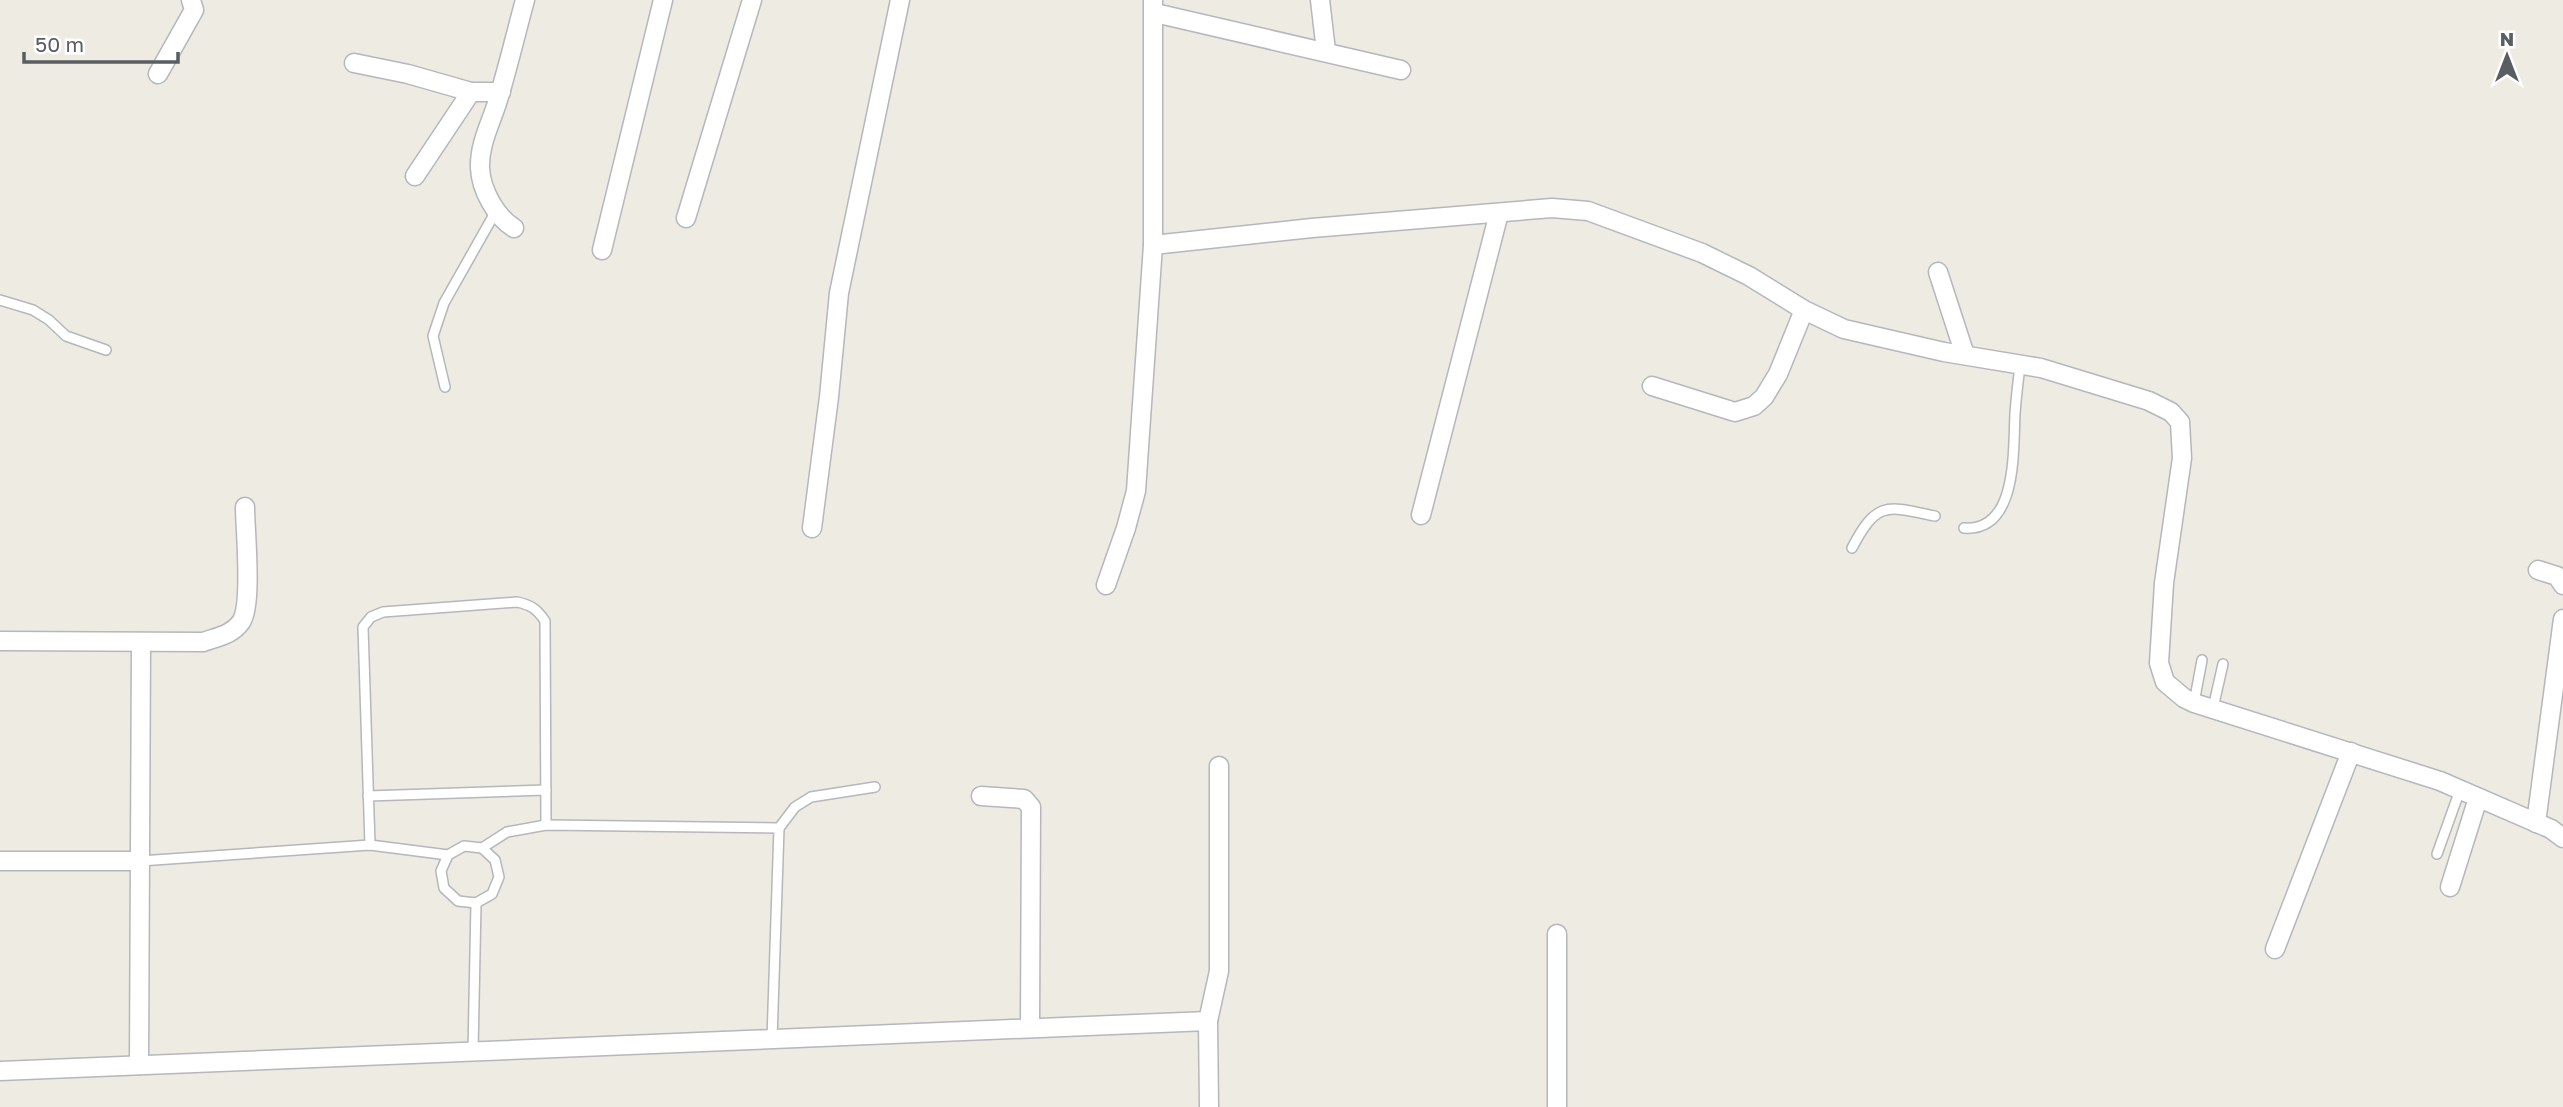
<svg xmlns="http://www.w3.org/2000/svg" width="2563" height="1107" viewBox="0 0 2563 1107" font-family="'Golos Text',sans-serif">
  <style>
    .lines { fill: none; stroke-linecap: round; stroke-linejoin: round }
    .service-casing { stroke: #b4b7bc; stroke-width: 12 }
    .minor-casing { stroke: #b4b7bc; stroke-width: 21 }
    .service { stroke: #fff; stroke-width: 9 }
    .minor { stroke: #fff; stroke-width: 18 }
  </style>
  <rect width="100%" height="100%" fill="#edebe2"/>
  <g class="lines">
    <defs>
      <g id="service">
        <polyline points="0,300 33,310 49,320 66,336 106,350"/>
        <polyline points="445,387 433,336 444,303 496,211"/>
        <path d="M 1964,528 C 2018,532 2013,450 2015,414 C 2016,398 2018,382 2020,366"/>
        <path d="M 1852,548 C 1877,500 1887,506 1935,516"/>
        <polyline points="2194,703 2202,660"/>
        <polyline points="2213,708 2223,664"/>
        <polyline points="368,796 546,790"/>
        <polyline points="779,828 795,807 811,797 875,787"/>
        <path d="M 370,845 L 363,627 L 371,617 L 383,612 L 517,602 C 531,605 537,609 545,621 L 546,825"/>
        <polyline points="482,848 507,832 546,825 779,828 772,1039"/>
        <polyline points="2437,854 2460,790"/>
        <polyline points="140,861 370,845 448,855 464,846 482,848 495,860 499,877 492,894 476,903 458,901 444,888 441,871 448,855"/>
        <polyline points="473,1051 476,903"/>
      </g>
      <g id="minor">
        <polyline points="1320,0 1326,51"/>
        <polyline points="1155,13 1401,70"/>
        <polyline points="354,63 408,74 471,92"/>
        <polyline points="158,74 194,10 191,0"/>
        <polyline points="415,176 471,92 501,92"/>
        <polyline points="686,218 752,0"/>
        <path d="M 514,228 C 496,217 481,190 480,168 C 479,144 491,123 498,100 C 508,67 516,33 525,0"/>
        <polyline points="1153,245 1312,228 1552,208 1588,211 1702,253 1749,276 1804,310 1844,329 1944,352 2041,368 2149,401 2171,412 2180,422 2182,458 2164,583 2159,663 2165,682 2184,698 2194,703 2440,781 2551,829 2563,838"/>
        <polyline points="602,250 663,0"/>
        <polyline points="1938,272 1965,355"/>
        <polyline points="1652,386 1735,412 1754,406 1764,397 1778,374 1804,310"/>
        <polyline points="1421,515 1499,213"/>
        <polyline points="812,528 829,397 839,293 900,0"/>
        <polyline points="2538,570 2557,576 2563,585"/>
        <polyline points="1106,585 1126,528 1136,491 1153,245 1153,0"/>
        <path d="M 0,641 L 203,642 C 217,637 232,635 241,622 C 253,605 245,530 245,507"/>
        <polyline points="981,796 1024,799 1031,807 1030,1028"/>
        <polyline points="2536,823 2563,619"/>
        <polyline points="0,861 140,861"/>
        <polyline points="2450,887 2478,798"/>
        <polyline points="2275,949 2351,752"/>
        <polyline points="1208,1021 1219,971 1219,766"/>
        <polyline points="139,1065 141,642"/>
        <polyline points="0,1071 1208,1021 1209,1107"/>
        <polyline points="1557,1107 1557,934"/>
      </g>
    </defs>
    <!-- service casing -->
    <use href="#service" class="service-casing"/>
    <!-- minor casing -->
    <use href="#minor" class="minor-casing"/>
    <!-- service -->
    <use href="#service" class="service"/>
    <!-- minor -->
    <use href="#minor" class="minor"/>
  </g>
  <!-- north arrow -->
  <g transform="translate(2507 56)" stroke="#ffffff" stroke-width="5" paint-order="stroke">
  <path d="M0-5L12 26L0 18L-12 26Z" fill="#5a5d62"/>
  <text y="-10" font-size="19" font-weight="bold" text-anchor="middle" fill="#5a5d62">N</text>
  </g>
  <!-- scale -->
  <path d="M24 52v10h154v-10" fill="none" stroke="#5a5d62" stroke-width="3.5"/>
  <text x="35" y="52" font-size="21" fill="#5a5d62" stroke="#ffffff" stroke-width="5" paint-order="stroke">50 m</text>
</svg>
